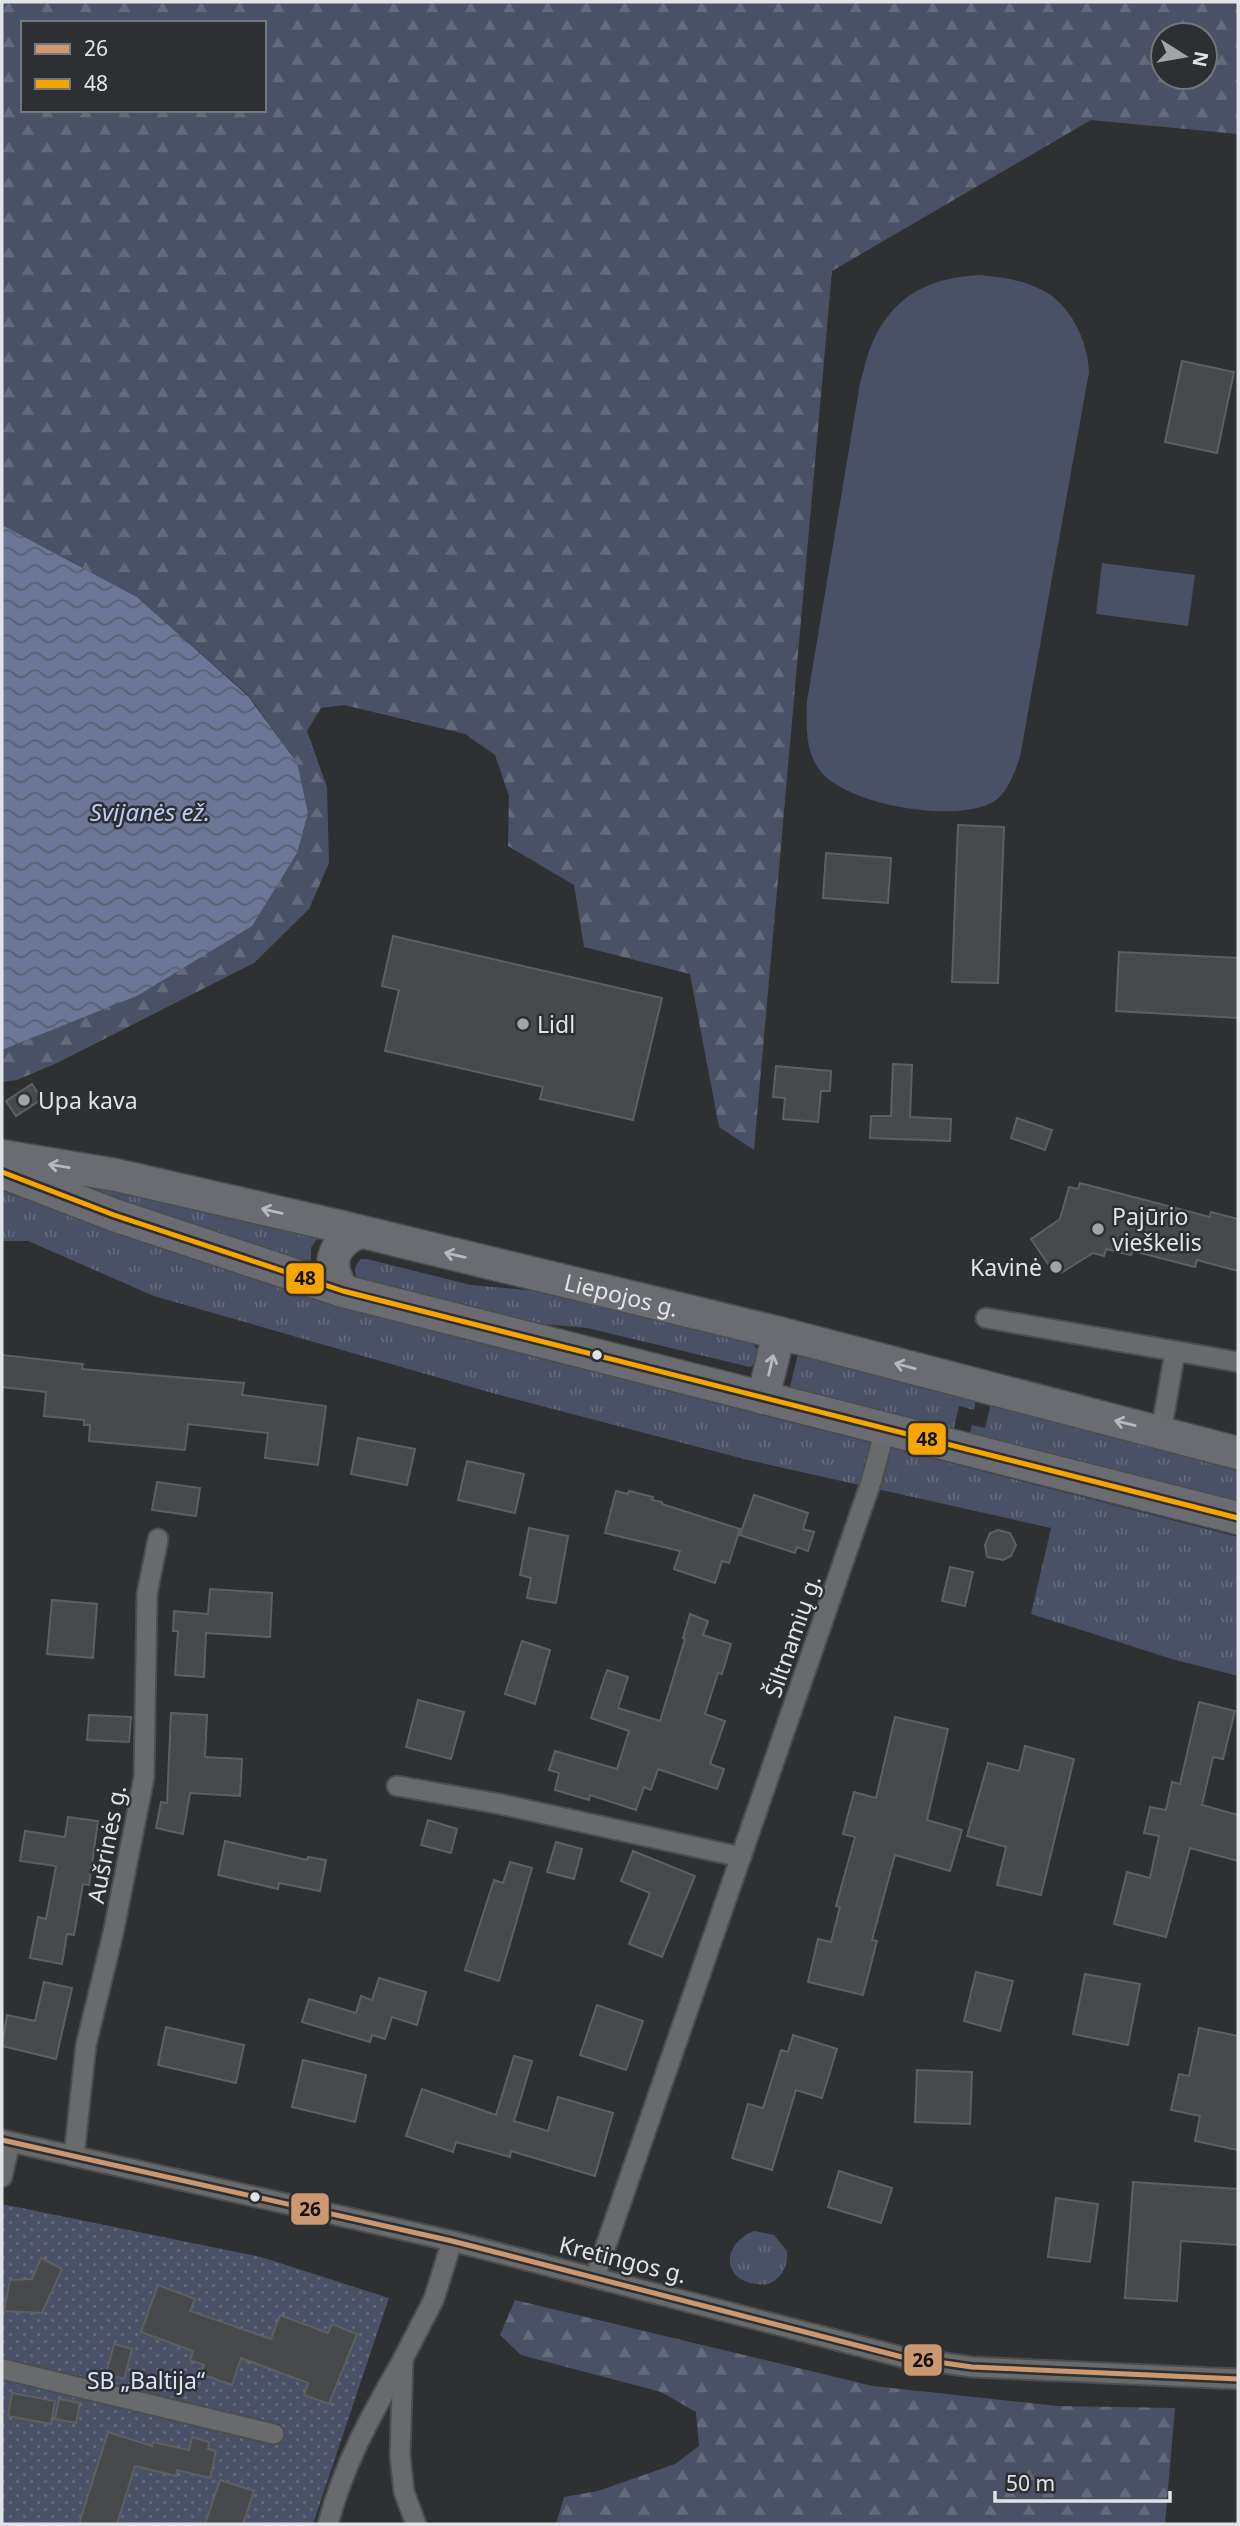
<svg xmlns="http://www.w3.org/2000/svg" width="1240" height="2526" viewBox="0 0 1240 2526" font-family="'Noto Sans',sans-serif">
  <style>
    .grass { fill: url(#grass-tufts) }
    .forest { fill: url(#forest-firs); fill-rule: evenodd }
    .garden { fill: url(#garden-dots) }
    .pitch { fill: #4a5066 }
    .water { fill: url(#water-waves) }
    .building { fill: #48494a; stroke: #5e5f61; stroke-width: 2 }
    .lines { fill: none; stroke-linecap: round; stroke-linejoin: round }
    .minor-casing { stroke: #4c4d4f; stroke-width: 23 }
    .primary-casing { stroke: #4c4d4f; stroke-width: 35 }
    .minor { stroke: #696a6c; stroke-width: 19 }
    .primary { stroke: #6a6c71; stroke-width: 32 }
    .bus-1-casing { stroke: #2e2f33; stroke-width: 10 }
    .bus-2-casing { stroke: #2e2f33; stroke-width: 10 }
    .bus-1 { stroke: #cd976f; stroke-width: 5 }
    .bus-2 { stroke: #f7a600; stroke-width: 5 }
    .oneway { stroke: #b8b9bd }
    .poi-dot { fill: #a3a4a7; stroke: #2e2f33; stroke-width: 2.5 }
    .bus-dot { fill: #e2e3e6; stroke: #2e2f33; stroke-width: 2.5 }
    .labels { text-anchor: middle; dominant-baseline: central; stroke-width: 5; stroke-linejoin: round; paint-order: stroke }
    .poi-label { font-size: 23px; fill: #e2e3e6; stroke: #2e2f33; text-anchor: start }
    .street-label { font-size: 23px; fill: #e2e3e6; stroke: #2e2f33 }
    .park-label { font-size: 23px; fill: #dce3fc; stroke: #2e2f33 }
    .water-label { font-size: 24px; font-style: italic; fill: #bfcdfc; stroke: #2e2f33 }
    .line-badge { stroke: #2e2f33; stroke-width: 2.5 }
    .pale-badge-label { font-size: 19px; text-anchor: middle; font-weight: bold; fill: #111 }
  </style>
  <defs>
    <pattern id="grass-tufts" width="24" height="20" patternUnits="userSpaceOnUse" patternTransform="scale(1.75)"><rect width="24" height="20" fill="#4a5066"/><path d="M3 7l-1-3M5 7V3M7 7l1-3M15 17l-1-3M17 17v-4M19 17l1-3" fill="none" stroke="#64697c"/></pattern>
    <pattern id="forest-firs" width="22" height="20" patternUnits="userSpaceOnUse" patternTransform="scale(1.75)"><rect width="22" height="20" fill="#4a5066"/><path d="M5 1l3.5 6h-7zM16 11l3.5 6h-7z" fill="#64697c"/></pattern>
    <pattern id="garden-dots" width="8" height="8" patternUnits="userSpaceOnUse" patternTransform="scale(1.75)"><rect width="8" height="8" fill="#4a5066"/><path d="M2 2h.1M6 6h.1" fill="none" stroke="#64697c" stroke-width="1.8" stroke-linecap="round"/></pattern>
    <pattern id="water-waves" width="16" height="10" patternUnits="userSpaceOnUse" patternTransform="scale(1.75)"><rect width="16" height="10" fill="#6d7696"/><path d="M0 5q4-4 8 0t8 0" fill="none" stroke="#5b6072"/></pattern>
  </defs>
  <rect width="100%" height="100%" fill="#2f3032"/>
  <!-- grass -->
  <g class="grass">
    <polygon points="85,1183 320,1234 311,1248 311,1264 93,1191 87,1188"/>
    <polygon points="2,1191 353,1310 1238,1537 1238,1676 1172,1659 1031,1614 1051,1528 748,1460 492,1393 154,1296 28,1241 2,1241"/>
    <path d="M 361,1259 L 367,1259 L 471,1285 L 549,1292 L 752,1342 L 759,1352 L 755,1363 L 750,1367 L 587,1328 L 520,1322 L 361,1281 C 353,1274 353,1267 361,1259 Z"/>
    <polygon points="798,1354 976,1399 974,1410 959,1406 953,1432 789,1391"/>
    <polygon points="991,1403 1238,1465 1238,1504 969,1436 972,1425 985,1428"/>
    <path d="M 754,2231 L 774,2235 L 787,2251 C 788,2267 783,2277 768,2284 C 722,2288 718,2245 754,2231 Z"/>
  </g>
  <!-- forest -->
  <g class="forest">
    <path d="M 2,2 L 1238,2 L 1238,134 L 1091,120 L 832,271 L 754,1150 L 719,1127 L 690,974 L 584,947 L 574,885 L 508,846 L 509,796 L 495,755 L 465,734 L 344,705 L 321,708 L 307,731 L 327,787 L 329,863 L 309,909 L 254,963 L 57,1063 L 17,1080 L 2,1082 L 2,1050 L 137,996 L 297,763 L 248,695 L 137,597 L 2,525 ZM 23,23 L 264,23 L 264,110 L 23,110 ZM 1163,35 L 1205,35 L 1205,77 L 1163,77 Z"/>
    <polygon points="515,2300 873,2386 1058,2406 1175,2408 1165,2524 556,2524 564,2497 598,2491 675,2464 699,2446 696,2412 661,2392 521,2355 500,2335"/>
  </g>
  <!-- garden -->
  <polygon class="garden" points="2,2204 261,2257 389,2298 313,2524 2,2524"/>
  <!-- pitch -->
  <g class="pitch">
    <path d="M 979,275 C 1001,277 1023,280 1042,290 C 1071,304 1088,342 1089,372 L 1020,757 C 1014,773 1008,793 993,802 C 956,824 842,805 818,768 C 805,748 806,724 807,701 L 860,383 C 864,370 867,354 873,341 C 895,294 930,278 979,275 Z"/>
    <polygon points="1102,563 1195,575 1188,626 1096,614"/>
  </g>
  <!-- water -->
  <polygon class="water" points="2,525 137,597 248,696 297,763 308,813 297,853 252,926 137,996 2,1050"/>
  <!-- building -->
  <g class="building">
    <polygon points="1182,361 1234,372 1217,453 1165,442"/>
    <polygon points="958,825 1004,827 998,983 952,982"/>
    <polygon points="826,853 891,858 888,903 823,898"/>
    <polygon points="393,936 662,998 633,1120 540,1099 543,1087 385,1051 399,990 382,986"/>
    <polygon points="1119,952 1238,958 1238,1018 1116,1011"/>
    <polygon points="893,1064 912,1065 910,1117 951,1119 950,1141 870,1138 871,1116 891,1116"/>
    <polygon points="776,1066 831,1071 830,1091 821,1091 818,1122 783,1119 785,1098 773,1097"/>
    <polygon points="32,1084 42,1099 16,1116 6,1101"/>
    <polygon points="1017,1118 1052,1130 1045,1150 1011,1138"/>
    <polygon points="1080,1183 1210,1217 1211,1212 1238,1219 1238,1271 1197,1260 1195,1267 1133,1251 1131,1255 1106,1249 1104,1256 1093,1253 1061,1273 1053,1271 1031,1239 1060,1219 1069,1187 1078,1189"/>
    <polygon points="2,1355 83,1364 82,1369 244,1383 242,1395 326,1406 318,1465 265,1458 268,1433 188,1424 185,1450 89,1441 90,1425 84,1425 84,1420 44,1416 46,1392 2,1387"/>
    <polygon points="358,1438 415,1449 407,1485 351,1474"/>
    <polygon points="467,1461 524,1474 515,1513 458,1500"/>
    <polygon points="157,1482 200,1488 196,1516 152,1510"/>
    <polygon points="616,1491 628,1494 629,1491 653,1497 652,1500 662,1502 662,1504 740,1529 729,1563 722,1561 715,1583 674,1569 680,1551 605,1533"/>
    <polygon points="754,1495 808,1513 803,1529 814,1532 808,1551 797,1547 795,1553 740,1535"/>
    <polygon points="529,1528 568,1536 556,1603 527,1598 531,1578 520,1575"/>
    <polygon points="998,1530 1010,1533 1016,1545 1011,1556 1003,1560 987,1557 985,1545 990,1533"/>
    <polygon points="950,1567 973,1572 965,1606 942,1601"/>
    <polygon points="210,1589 272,1593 270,1637 206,1633 204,1677 175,1675 178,1631 173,1631 174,1611 208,1614"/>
    <polygon points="52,1600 97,1604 93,1658 47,1654"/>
    <polygon points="690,1614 708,1621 703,1635 731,1644 722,1674 718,1673 705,1714 725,1721 710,1764 724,1769 717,1789 658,1769 651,1790 644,1787 636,1810 590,1795 589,1800 555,1790 559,1773 549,1770 555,1751 617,1769 629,1731 591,1718 607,1670 628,1677 618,1708 660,1721 685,1639 683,1638"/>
    <polygon points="522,1641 550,1650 535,1704 505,1694"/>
    <polygon points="418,1700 464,1712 451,1759 406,1747"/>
    <polygon points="1199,1702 1235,1711 1223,1759 1213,1757 1202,1805 1238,1815 1238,1861 1190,1848 1166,1937 1114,1924 1127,1872 1150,1878 1159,1836 1144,1833 1150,1807 1166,1810 1172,1782 1180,1784"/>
    <polygon points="171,1713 207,1715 205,1757 242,1759 240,1796 190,1793 183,1834 156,1828 161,1802 167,1803"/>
    <polygon points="89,1715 131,1717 129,1742 87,1740"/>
    <polygon points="895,1717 948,1729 927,1820 962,1830 950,1871 895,1855 872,1940 877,1941 863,1995 808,1982 818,1939 831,1942 840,1907 836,1906 855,1837 843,1834 854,1792 876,1798"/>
    <polygon points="1025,1746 1074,1759 1041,1895 997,1885 1006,1847 967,1836 988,1763 1019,1771"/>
    <polygon points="68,1817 98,1821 89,1885 83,1884 74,1935 67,1934 62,1964 30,1958 38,1917 46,1919 56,1866 20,1861 25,1831 65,1837"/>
    <polygon points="428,1820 457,1829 451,1853 421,1845"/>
    <polygon points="225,1841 307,1860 308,1857 326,1860 320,1891 279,1883 278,1889 218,1875"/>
    <polygon points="556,1842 582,1849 574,1879 547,1872"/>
    <polygon points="633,1851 695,1876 662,1957 629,1944 650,1893 621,1881"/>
    <polygon points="510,1862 532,1868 499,1981 465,1970 494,1880 503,1883"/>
    <polygon points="976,1972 1013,1981 1000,2031 964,2021"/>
    <polygon points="1085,1974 1140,1984 1128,2045 1073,2034"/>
    <polygon points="379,1978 426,1992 417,2025 392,2017 385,2039 372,2035 370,2042 302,2022 309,1999 356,2013 361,1996 372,2000"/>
    <polygon points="44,1982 72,1988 56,2059 2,2046 7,2015 35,2021"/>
    <polygon points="597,2005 643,2021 626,2070 580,2055"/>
    <polygon points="166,2027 244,2045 236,2083 158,2065"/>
    <polygon points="1199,2028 1238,2036 1238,2150 1195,2141 1200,2116 1171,2110 1179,2074 1189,2076"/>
    <polygon points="793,2035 837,2049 822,2098 796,2090 772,2170 732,2158 748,2104 763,2108 781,2050 788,2052"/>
    <polygon points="514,2056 532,2061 514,2121 548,2131 558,2097 613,2113 595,2176 511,2151 510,2157 456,2142 453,2152 406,2136 422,2089 496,2115"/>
    <polygon points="303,2060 366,2075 355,2122 292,2107"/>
    <polygon points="917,2070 972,2072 970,2124 915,2122"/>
    <polygon points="839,2171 892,2188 881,2223 828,2207"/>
    <polygon points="1133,2182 1238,2189 1238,2245 1181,2241 1177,2301 1125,2298"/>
    <polygon points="1056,2198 1098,2204 1090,2262 1048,2257"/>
    <polygon points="41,2258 62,2269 42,2313 4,2311 10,2280 32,2279"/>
    <polygon points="158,2285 195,2299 190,2311 271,2339 280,2315 328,2333 332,2324 357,2334 329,2404 304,2395 308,2383 241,2358 232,2385 201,2374 204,2365 190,2360 193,2351 141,2332"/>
    <polygon points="114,2344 132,2349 124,2379 106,2374"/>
    <polygon points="12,2393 55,2401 51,2424 8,2416"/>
    <polygon points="59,2399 80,2403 76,2423 55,2419"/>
    <polygon points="108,2432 152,2446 153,2442 189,2450 192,2437 209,2442 208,2449 216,2451 210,2478 177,2470 176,2476 135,2466 117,2524 79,2524"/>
    <polygon points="220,2480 254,2491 243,2524 205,2524"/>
  </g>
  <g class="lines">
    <defs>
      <g id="minor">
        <polyline points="986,1318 1238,1362"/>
        <polyline points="1161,1432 1175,1352"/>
        <polyline points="397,1786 500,1804 741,1857"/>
        <polyline points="2,2140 452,2241 902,2357 972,2367 1238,2379"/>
        <polyline points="74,2156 86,2045 113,1934 144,1778 147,1594 158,1539"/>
        <polyline points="2,2177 10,2142"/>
        <polyline points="595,2277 871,1482 885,1430"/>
        <polyline points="2,2369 274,2434"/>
        <path d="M 328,2524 C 343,2466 371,2415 401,2363"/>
        <polyline points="416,2524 404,2492 400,2456 403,2359 434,2299 452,2241"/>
      </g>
      <g id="primary">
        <path id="s1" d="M 2,1156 L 116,1175 L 338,1226 L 779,1333 L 1238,1453"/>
        <polyline points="2,1172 114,1215 343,1291 1238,1518"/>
        <path d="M 343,1291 C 326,1265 331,1245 359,1232"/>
        <polyline points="763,1398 779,1333"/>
      </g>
    </defs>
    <!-- minor casing -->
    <use href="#minor" class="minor-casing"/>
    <!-- primary casing -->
    <use href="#primary" class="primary-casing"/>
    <!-- minor -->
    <use href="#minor" class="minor"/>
    <!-- primary -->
    <use href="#primary" class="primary"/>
    <defs>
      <polyline id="bus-1" points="2,2140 452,2241 902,2357 972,2367 1238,2379"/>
      <polyline id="bus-2" points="2,1172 114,1215 343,1291 1238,1518"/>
    </defs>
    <!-- bus-1 casing -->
    <use href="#bus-1" class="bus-1-casing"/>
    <!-- bus-2 casing -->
    <use href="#bus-2" class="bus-2-casing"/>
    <!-- bus-1 -->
    <use href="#bus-1" class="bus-1"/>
    <!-- bus-2 -->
    <use href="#bus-2" class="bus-2"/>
  </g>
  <!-- one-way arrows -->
  <defs><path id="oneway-shaft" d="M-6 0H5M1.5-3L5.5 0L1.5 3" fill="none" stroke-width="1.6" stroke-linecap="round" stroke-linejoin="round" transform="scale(1.75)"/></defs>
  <g class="oneway">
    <use href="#oneway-shaft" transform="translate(59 1166) rotate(-171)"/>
    <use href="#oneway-shaft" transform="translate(272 1211) rotate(-167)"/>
    <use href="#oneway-shaft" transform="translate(455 1255) rotate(-167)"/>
    <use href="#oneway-shaft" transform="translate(771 1365) rotate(-77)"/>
    <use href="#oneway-shaft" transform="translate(905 1366) rotate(-165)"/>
    <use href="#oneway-shaft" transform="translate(1125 1423) rotate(-166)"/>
  </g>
  <!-- markers -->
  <g class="poi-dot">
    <circle cx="523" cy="1024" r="7"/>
    <circle cx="24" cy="1100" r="7"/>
    <circle cx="1098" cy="1229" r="7"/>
    <circle cx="1056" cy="1267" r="7"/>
  </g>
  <g class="bus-dot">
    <circle cx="597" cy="1355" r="6"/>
    <circle cx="255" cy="2197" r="6"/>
  </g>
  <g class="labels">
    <!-- poi labels -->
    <g class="poi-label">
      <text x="537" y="1024">Lidl</text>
      <text x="38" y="1100">Upa kava</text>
      <text x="1112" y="1216">Pajūrio<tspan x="1112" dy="26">vieškelis</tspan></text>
      <text x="1042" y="1267" text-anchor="end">Kavinė</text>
    </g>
    <!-- street labels -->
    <g class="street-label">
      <text stroke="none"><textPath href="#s1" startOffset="635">Liepojos g.</textPath></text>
      <text transform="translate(792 1636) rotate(-71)">Šiltnamių g.</text>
      <text transform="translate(106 1844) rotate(-79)">Aušrinės g.</text>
      <text transform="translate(623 2259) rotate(14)">Kretingos g.</text>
    </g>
    <!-- park labels -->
    <g class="park-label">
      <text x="146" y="2380">SB „Baltija“</text>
    </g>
    <!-- water labels -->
    <g class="water-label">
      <text x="150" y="811">Svijanės ež.</text>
    </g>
  </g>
  <g class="line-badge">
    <rect x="285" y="1262" width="40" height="33" rx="7" fill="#f7a600"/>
    <rect x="907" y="1422" width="40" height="34" rx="7" fill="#f7a600"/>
    <rect x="290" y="2192" width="40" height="34" rx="7" fill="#cd976f"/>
    <rect x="903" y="2343" width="40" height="34" rx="7" fill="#cd976f"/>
  </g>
  <g class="pale-badge-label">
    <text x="305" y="1285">48</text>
    <text x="927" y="1446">48</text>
    <text x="310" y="2216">26</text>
    <text x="923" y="2367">26</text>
  </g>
  <!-- border -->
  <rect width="1240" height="2526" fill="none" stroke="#e2e3e6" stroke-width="7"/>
  <!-- legend -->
  <rect x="21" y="21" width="245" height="91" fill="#2e2f33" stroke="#76777b" stroke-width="2"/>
  <rect x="35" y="44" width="35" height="10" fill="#cd976f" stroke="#76777b" stroke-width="2"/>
  <text x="84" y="56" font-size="21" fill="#e2e3e6">26</text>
  <rect x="35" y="79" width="35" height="10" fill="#f7a600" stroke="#76777b" stroke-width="2"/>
  <text x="84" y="91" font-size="21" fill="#e2e3e6">48</text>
  <!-- north arrow -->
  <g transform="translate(1184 56) rotate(101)"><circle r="33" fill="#2e2f33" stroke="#76777b" stroke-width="2"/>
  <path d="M0-5L12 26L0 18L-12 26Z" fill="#a3a4a7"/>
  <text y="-10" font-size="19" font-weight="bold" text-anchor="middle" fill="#e2e3e6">N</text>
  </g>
  <!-- scale -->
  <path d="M995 2491v10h175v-10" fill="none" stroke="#e2e3e6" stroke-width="3.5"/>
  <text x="1006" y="2491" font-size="21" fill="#e2e3e6" stroke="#2e2f33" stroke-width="5" paint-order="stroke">50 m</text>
</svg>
